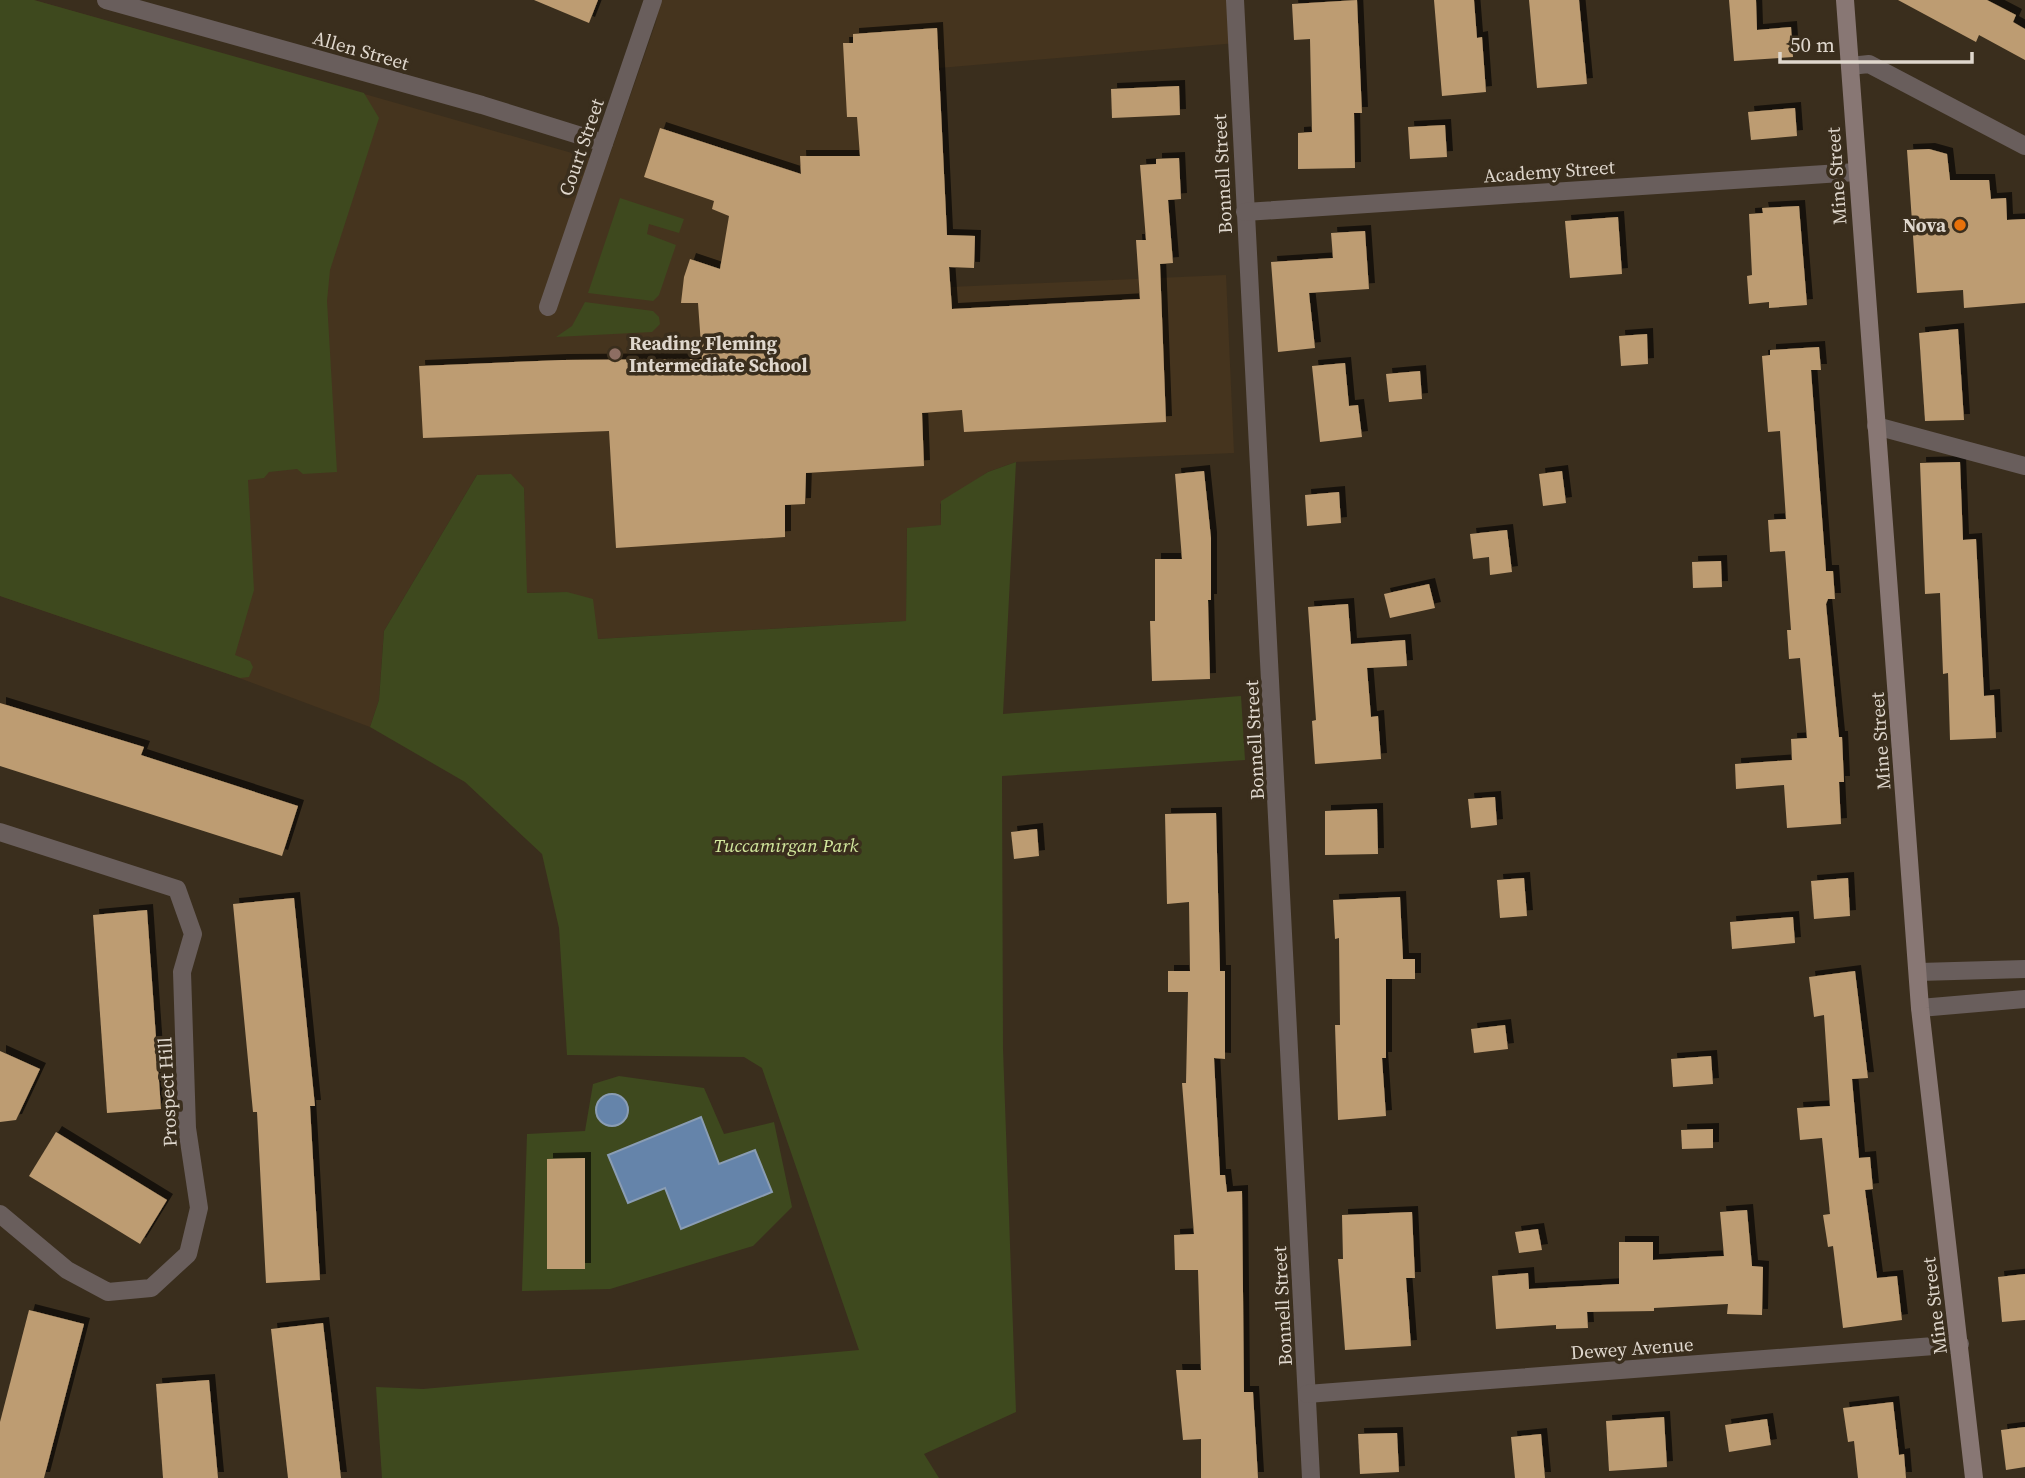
<svg xmlns="http://www.w3.org/2000/svg" width="2025" height="1478" viewBox="0 0 2025 1478" font-family="'Source Serif 4',serif">
  <style>
    .built { fill: #45341e }
    .green { fill: #3e491e }
    .water { fill: #6584aa; stroke: #8a9db4; stroke-width: 2 }
    .building { fill: #bd9c72; filter: url(#shadow) }
    .lines { fill: none; stroke-linecap: round; stroke-linejoin: round }
    .street { stroke: #695e5c; stroke-width: 18 }
    .secondary { stroke: #887774; stroke-width: 18 }
    .food-dot { fill: #e8710a; stroke: #3a2e1d; stroke-width: 2.5 }
    .education-dot { fill: #8d6e63; stroke: #3a2e1d; stroke-width: 2.5 }
    .labels { text-anchor: middle; dominant-baseline: central; stroke-width: 7; stroke-linejoin: round; paint-order: stroke }
    .street-label { font-size: 19px; fill: #dfd7cd; stroke: #3a2e1d }
    .poi-label { font-size: 19px; font-weight: bold; fill: #dfd7cd; stroke: #3a2e1d; text-anchor: end }
    .park-label { font-size: 19px; font-style: italic; fill: #d2e79d; stroke: #3a2e1d }
  </style>
  <defs>
    <filter id="shadow"><feDropShadow dx="6" dy="-6" stdDeviation="0" flood-color="#0009"/></filter>
  </defs>
  <rect width="100%" height="100%" fill="#3a2e1d"/>
  <!-- built -->
  <polygon class="built" points="0,0 34,0 607,163 656,22 660,0 1235,0 1237,43 939,68 950,287 1226,275 1234,453 1016,462 988,472 940,504 941,525 907,529 906,621 598,639 567,592 526,593 524,488 477,475 384,631 379,700 370,727 223,672 0,596"/>
  <!-- green -->
  <g class="green">
    <polygon points="0,0 34,0 364,93 379,118 330,270 327,301 337,472 303,474 297,469 269,472 264,478 248,480 254,590 235,655 250,661 253,667 249,677 240,678 0,596"/>
    <polygon points="620,198 684,219 679,233 649,224 647,234 676,245 659,295 653,301 588,293"/>
    <polygon points="585,302 653,311 659,317 660,324 652,332 556,337 572,326"/>
    <polygon points="1016,462 1003,714 1241,696 1245,760 1002,776 1003,1049 1016,1412 924,1454 939,1478 382,1478 376,1387 423,1389 859,1350 762,1068 744,1057 567,1055 559,928 542,854 465,782 370,727 379,700 384,631 477,475 511,474 524,488 527,593 567,592 593,599 598,639 906,621 907,528 941,525 941,501 988,472"/>
    <polygon points="619,1076 704,1088 724,1134 774,1122 792,1207 753,1246 610,1289 522,1291 527,1134 585,1131 593,1084"/>
  </g>
  <!-- water -->
  <g class="water">
    <circle cx="612" cy="1110" r="16"/>
    <polygon points="701,1117 719,1164 755,1150 772,1192 681,1229 665,1188 628,1203 608,1155"/>
  </g>
  <!-- building -->
  <g class="building">
    <polygon points="534,0 598,0 589,23"/>
    <polygon points="1357,0 1362,113 1354,113 1355,168 1298,169 1298,133 1312,132 1310,39 1294,40 1292,4"/>
    <polygon points="1434,0 1474,0 1477,38 1482,37 1486,92 1442,96"/>
    <polygon points="1529,0 1579,0 1587,84 1537,88"/>
    <polygon points="1729,0 1756,0 1757,30 1791,27 1793,57 1734,61"/>
    <polygon points="1898,0 1987,0 2016,15 2013,22 2025,29 2025,60 1979,35 1976,42"/>
    <polygon points="937,28 947,235 975,236 974,268 949,267 952,309 1140,299 1136,240 1146,240 1140,165 1156,164 1156,159 1179,158 1181,199 1168,200 1173,263 1160,264 1166,422 964,432 962,410 922,413 924,466 806,473 805,504 785,505 785,537 616,548 609,431 423,438 419,366 562,360 702,359 698,303 681,303 684,277 690,259 720,269 729,216 712,209 714,201 644,177 660,128 801,174 800,156 860,156 857,117 847,117 843,43 853,43 853,34"/>
    <polygon points="1179,86 1180,115 1112,118 1111,89"/>
    <polygon points="1795,108 1797,136 1751,140 1748,112"/>
    <polygon points="1445,125 1447,157 1410,159 1408,127"/>
    <polygon points="1929,149 1947,154 1950,180 1989,180 1991,199 2006,198 2007,220 2025,219 2025,303 1964,308 1963,290 1917,293 1907,150"/>
    <polygon points="1799,206 1807,305 1769,308 1769,302 1749,304 1747,276 1752,275 1749,214 1763,213 1762,208"/>
    <polygon points="1618,217 1622,274 1570,278 1565,221"/>
    <polygon points="1365,231 1369,289 1309,293 1315,348 1278,352 1271,262 1333,258 1331,233"/>
    <polygon points="1958,329 1964,420 1925,421 1919,333"/>
    <polygon points="1647,334 1648,364 1621,366 1619,336"/>
    <polygon points="1819,347 1821,370 1811,370 1826,571 1833,571 1835,599 1828,599 1826,604 1839,737 1842,737 1844,782 1839,782 1841,824 1787,828 1784,785 1736,789 1735,764 1792,760 1791,739 1807,738 1800,658 1789,659 1787,630 1791,630 1785,551 1770,552 1768,520 1786,519 1780,431 1768,432 1762,356 1770,355 1770,350"/>
    <polygon points="1345,363 1349,406 1358,405 1362,437 1320,442 1312,366"/>
    <polygon points="1420,371 1422,399 1389,402 1386,374"/>
    <polygon points="1960,462 1963,540 1976,539 1984,696 1994,695 1996,738 1950,740 1948,673 1943,674 1940,593 1925,594 1920,463"/>
    <polygon points="1204,471 1211,538 1211,600 1208,600 1210,679 1152,681 1150,621 1155,621 1155,559 1182,559 1175,474"/>
    <polygon points="1562,471 1566,503 1543,506 1539,474"/>
    <polygon points="1339,492 1341,523 1307,526 1305,495"/>
    <polygon points="1507,530 1512,572 1490,575 1489,557 1473,559 1470,534"/>
    <polygon points="1721,561 1722,587 1693,588 1692,562"/>
    <polygon points="1429,584 1435,608 1390,618 1384,594"/>
    <polygon points="1348,604 1351,644 1405,640 1407,666 1367,668 1371,717 1378,716 1381,759 1315,764 1312,721 1316,720 1308,607"/>
    <polygon points="0,703 144,747 141,755 298,806 282,856 0,766"/>
    <polygon points="1495,797 1497,825 1471,828 1468,799"/>
    <polygon points="1377,809 1378,854 1325,855 1325,811"/>
    <polygon points="1216,813 1220,971 1225,971 1225,1059 1214,1058 1220,1175 1225,1175 1227,1192 1242,1191 1244,1392 1253,1392 1258,1478 1201,1478 1201,1439 1183,1440 1176,1370 1201,1370 1198,1270 1175,1270 1174,1235 1194,1234 1182,1083 1186,1083 1188,992 1168,992 1168,971 1190,971 1189,902 1167,904 1165,814"/>
    <polygon points="1037,829 1039,856 1014,859 1011,832"/>
    <polygon points="1524,878 1527,916 1500,918 1497,880"/>
    <polygon points="1848,878 1850,916 1814,919 1811,881"/>
    <polygon points="1400,897 1403,959 1415,959 1415,979 1386,979 1386,1058 1382,1058 1386,1116 1338,1120 1335,1025 1340,1025 1339,938 1335,939 1333,900"/>
    <polygon points="294,898 315,1106 310,1106 320,1280 266,1283 257,1112 253,1112 233,904"/>
    <polygon points="147,910 161,1109 107,1113 93,915"/>
    <polygon points="1793,917 1795,943 1732,949 1730,922"/>
    <polygon points="1855,971 1868,1078 1852,1079 1859,1158 1870,1157 1873,1189 1865,1190 1877,1278 1897,1276 1902,1320 1843,1328 1833,1246 1828,1247 1823,1215 1830,1214 1822,1138 1800,1140 1797,1108 1830,1106 1824,1015 1814,1017 1809,977"/>
    <polygon points="1505,1025 1508,1049 1474,1053 1471,1029"/>
    <polygon points="0,1051 40,1069 16,1120 0,1122"/>
    <polygon points="1711,1056 1713,1084 1673,1087 1671,1059"/>
    <polygon points="1713,1129 1713,1148 1682,1149 1681,1130"/>
    <polygon points="56,1132 167,1200 140,1244 29,1176"/>
    <polygon points="585,1158 585,1269 547,1269 547,1159"/>
    <polygon points="1747,1210 1752,1266 1763,1267 1762,1315 1727,1314 1728,1304 1654,1308 1654,1311 1587,1312 1588,1328 1556,1329 1556,1325 1496,1329 1492,1276 1528,1273 1529,1289 1619,1284 1619,1242 1653,1242 1653,1260 1724,1256 1720,1212"/>
    <polygon points="1412,1212 1415,1278 1406,1278 1411,1346 1345,1350 1338,1259 1343,1259 1342,1215"/>
    <polygon points="1538,1229 1542,1250 1519,1253 1515,1232"/>
    <polygon points="2025,1274 2025,1320 2002,1322 1998,1277"/>
    <polygon points="29,1310 84,1324 44,1478 0,1478 0,1422"/>
    <polygon points="323,1323 341,1478 288,1478 271,1329"/>
    <polygon points="209,1380 218,1478 163,1478 156,1384"/>
    <polygon points="1893,1402 1899,1455 1904,1454 1906,1478 1858,1478 1854,1441 1848,1442 1843,1408"/>
    <polygon points="1664,1417 1667,1467 1609,1471 1606,1421"/>
    <polygon points="1767,1419 1771,1445 1729,1452 1725,1425"/>
    <polygon points="2025,1427 2025,1467 2006,1470 2001,1430"/>
    <polygon points="1397,1433 1399,1472 1360,1474 1358,1434"/>
    <polygon points="1541,1434 1545,1478 1515,1478 1511,1437"/>
  </g>
  <g class="lines">
    <!-- street -->
    <g class="street">
      <polyline points="106,0 482,105 604,143"/>
      <polyline points="1235,0 1311,1478"/>
      <polyline points="1850,66 1869,64 2025,146"/>
      <polyline points="1245,212 1856,172"/>
      <polyline points="548,307 653,0"/>
      <polyline points="1876,426 2025,466"/>
      <polyline points="0,832 177,889 193,934 182,972 187,1128 199,1208 188,1254 151,1288 108,1292 67,1270 0,1214"/>
      <polyline points="1919,972 2025,969"/>
      <polyline points="1920,1008 2025,999"/>
      <polyline points="1307,1394 1960,1344"/>
    </g>
    <!-- secondary -->
    <polyline class="secondary" points="1845,0 1920,1008 1974,1478"/>
  </g>
  <!-- markers -->
  <circle class="food-dot" cx="1960" cy="225" r="7"/>
  <circle class="education-dot" cx="615" cy="354" r="7"/>
  <g class="labels">
    <!-- street labels -->
    <g class="street-label">
      <text transform="translate(361 50) rotate(16)">Allen Street</text>
      <text transform="translate(581 147) rotate(-71)">Court Street</text>
      <text transform="translate(1549 171) rotate(-4)">Academy Street</text>
      <text transform="translate(1222 174) rotate(-93)">Bonnell Street</text>
      <text transform="translate(1836 176) rotate(-94)">Mine Street</text>
      <text transform="translate(1254 740) rotate(-93)">Bonnell Street</text>
      <text transform="translate(1880 741) rotate(-94)">Mine Street</text>
      <text transform="translate(167 1092) rotate(-93)">Prospect Hill</text>
      <text transform="translate(1282 1306) rotate(-93)">Bonnell Street</text>
      <text transform="translate(1934 1306) rotate(-97)">Mine Street</text>
      <text transform="translate(1632 1348) rotate(-4)">Dewey Avenue</text>
    </g>
    <!-- poi labels -->
    <g class="poi-label">
      <text x="1946" y="225">Nova</text>
      <text x="629" y="343" text-anchor="start">Reading Fleming<tspan x="629" dy="22">Intermediate School</tspan></text>
    </g>
    <!-- park labels -->
    <g class="park-label">
      <text x="786" y="845">Tuccamirgan Park</text>
    </g>
  </g>
  <!-- scale -->
  <path d="M1780 52v10h192v-10" fill="none" stroke="#dfd7cd" stroke-width="3.5"/>
  <text x="1790" y="52" font-size="21" fill="#dfd7cd" stroke="#3a2e1d" stroke-width="5" paint-order="stroke">50 m</text>
</svg>
